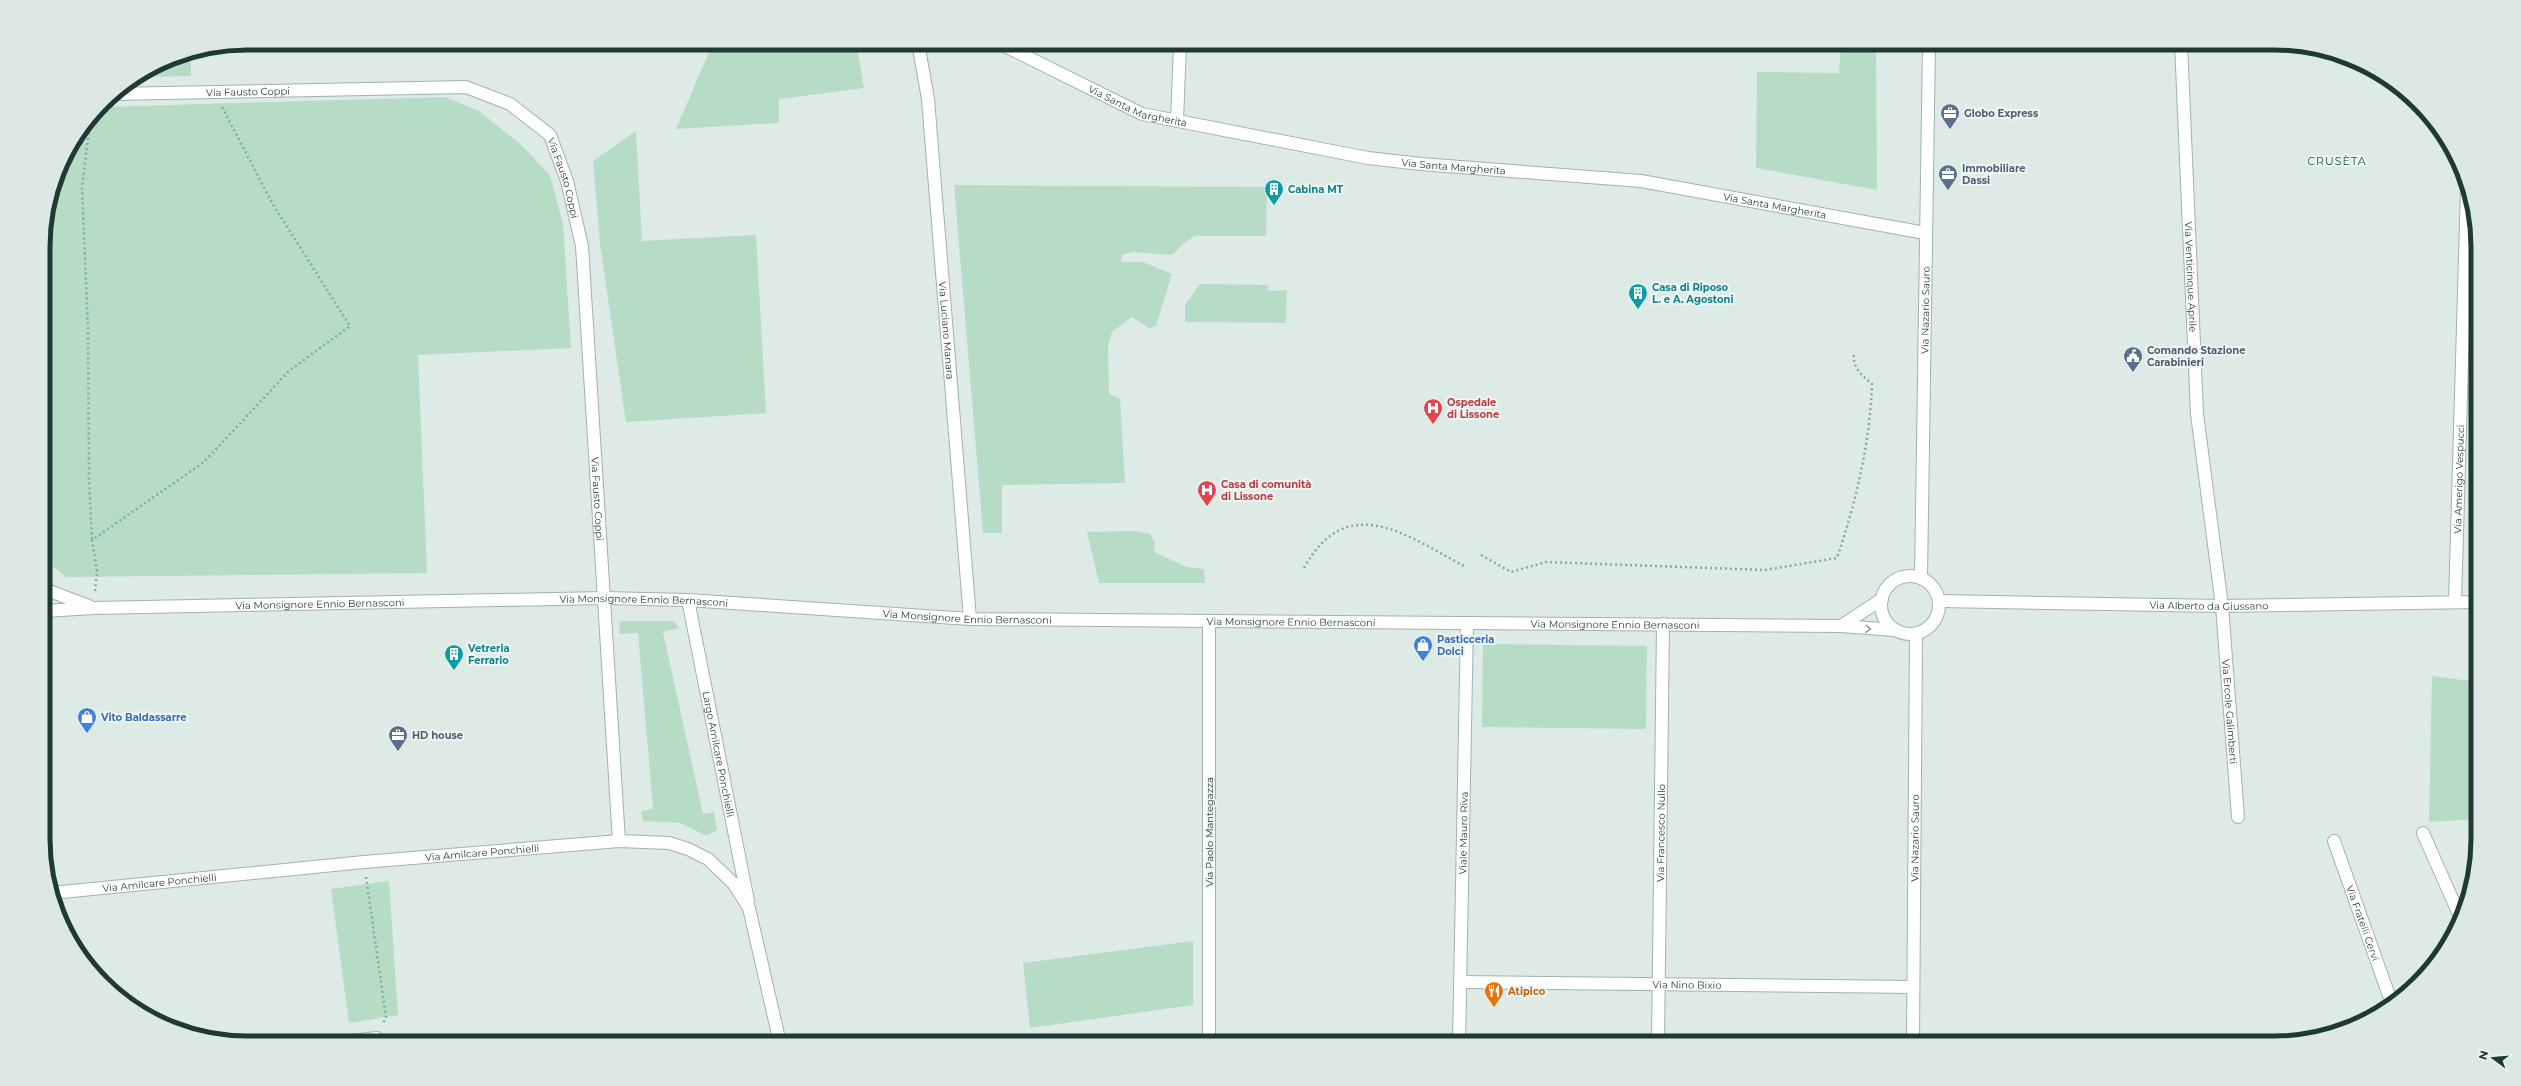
<svg xmlns="http://www.w3.org/2000/svg" width="2521" height="1086" viewBox="0 0 2521 1086" font-family="Montserrat,sans-serif">
  <style>
    .green { fill: #b6dcc5 }
    .lines { fill: none; stroke-linecap: round; stroke-linejoin: round }
    .minor-casing { stroke: #a1b2ae; stroke-width: 14 }
    .path { stroke: #7daea5; stroke-width: 2.5; stroke-dasharray: 2 3; stroke-linecap: butt }
    .minor { stroke: #fff; stroke-width: 12 }
    .oneway { stroke: #8f9c9a }
    .labels { text-anchor: middle; dominant-baseline: central; stroke-width: 4; stroke-linejoin: round; paint-order: stroke }
    .street-label { font-size: 10px; fill: #1f3a36; stroke: #eef7f3 }
    .service-label { font-size: 10px; font-weight: bold; fill: #4e5e75; stroke: #eef7f3; text-anchor: start }
    .culture-label { font-size: 10px; font-weight: bold; fill: #0d838f; stroke: #eef7f3; text-anchor: start }
    .health-label { font-size: 10px; font-weight: bold; fill: #be3a42; stroke: #eef7f3; text-anchor: start }
    .shop-label { font-size: 10px; font-weight: bold; fill: #366cbe; stroke: #eef7f3; text-anchor: start }
    .food-label { font-size: 10px; font-weight: bold; fill: #c56008; stroke: #eef7f3; text-anchor: start }
    .neighbourhood-label { font-size: 11px; letter-spacing: 1px; fill: #1b4c46; stroke: #eef7f3 }
    .rim { fill: none; stroke: #1f3a36; stroke-width: 5 }
  </style>
  <rect width="100%" height="100%" fill="#deeae6"/>
  <!-- green -->
  <g class="green">
    <polygon points="713,43 879,43 857,47 864,88 779,99 779,123 676,129"/>
    <polygon points="1841,44 1876,48 1877,190 1756,168 1757,72 1839,73"/>
    <polygon points="191,54 191,76 139,77 169,58"/>
    <polygon points="445,97 479,111 519,143 550,175 563,224 571,348 418,355 427,573 66,577 44,560 43,234 64,157 102,107"/>
    <polygon points="636,131 642,241 756,235 766,413 626,422 600,244 593,161"/>
    <polygon points="954,185 1267,187 1266,236 1195,236 1184,243 1172,255 1133,252 1122,255 1121,262 1143,262 1172,274 1156,326 1149,328 1132,317 1112,332 1108,346 1109,393 1120,399 1125,483 1002,485 1002,533 983,533"/>
    <polygon points="1200,284 1268,285 1268,291 1287,290 1286,323 1185,322 1185,305"/>
    <polygon points="1132,531 1150,534 1155,543 1154,552 1187,567 1204,569 1205,583 1099,583 1087,532"/>
    <polygon points="620,621 674,621 679,628 663,632 703,814 714,812 717,830 707,836 680,823 643,821 641,812 653,808 638,633 619,634"/>
    <polygon points="1483,644 1647,646 1646,729 1482,727"/>
    <polygon points="2432,676 2478,682 2478,819 2429,822"/>
    <polygon points="389,881 398,1015 349,1023 331,889"/>
    <polygon points="1193,941 1193,1005 1030,1028 1023,963"/>
  </g>
  <g class="lines">
    <defs>
      <g id="minor">
        <path id="s1" d="M 918,43 L 928,99 L 970,619"/>
        <path id="s2" d="M 999,43 L 1142,114 L 1368,158 L 1421,164 L 1641,181 L 1925,233"/>
        <path id="s3" d="M 2181,43 L 2197,414 L 2222,606 L 2238,817"/>
        <path id="s4" d="M 112,94 L 466,87 L 510,104 L 550,135 L 567,181 L 582,246 L 619,841"/>
        <polyline points="1177,121 1180,43"/>
        <circle cx="1910" cy="605" r="29"/>
        <path id="s5" d="M 1921,578 L 1929,43"/>
        <polyline points="44,589 89,606"/>
        <path id="s6" d="M 688,600 L 748,901"/>
        <path id="s7" d="M 1940,601 L 2222,606 L 2477,602"/>
        <path id="s8" d="M 2455,602 L 2467,188"/>
        <path id="s9" d="M 44,611 L 94,608 L 604,598 L 688,600 L 970,619 L 1841,626 L 1895,630"/>
        <polyline points="1841,626 1882,599"/>
        <polyline points="2423,833 2461,919"/>
        <path id="s10" d="M 2334,841 L 2392,1004"/>
        <path id="s11" d="M 52,893 L 364,862 L 619,841 L 669,843 L 688,849 L 708,859 L 734,884 L 749,908 L 780,1043"/>
        <path id="s12" d="M 1460,982 L 1913,987"/>
        <polyline points="333,1043 377,1038 380,1043"/>
        <polyline points="1209,1043 1209,621"/>
        <path id="s13" d="M 1459,1043 L 1467,623"/>
        <path id="s14" d="M 1658,1043 L 1663,624"/>
        <path id="s15" d="M 1913,1043 L 1916,634"/>
      </g>
    </defs>
    <!-- minor casing -->
    <use href="#minor" class="minor-casing"/>
    <!-- path -->
    <g class="path">
      <polyline points="90,123 82,187 88,330 89,479 92,539"/>
      <path d="M 1481,555 L 1511,572 L 1546,562 L 1765,570 L 1837,558 C 1856,502 1870,443 1872,384 C 1861,374 1852,368 1854,352"/>
      <path d="M 1304,568 C 1347,490 1406,535 1464,566"/>
      <polyline points="95,591 97,571 92,540 204,462 289,371 350,326 272,203 222,107"/>
      <polyline points="366,877 386,1017 383,1024"/>
      <polyline points="683,1043 762,1037"/>
    </g>
    <!-- minor -->
    <use href="#minor" class="minor"/>
  </g>
  <!-- one-way arrows -->
  <defs><path id="oneway-chevron" d="M-2-3.5L2.5 0L-2 3.5" fill="none" stroke-width="1.6" stroke-linecap="round" stroke-linejoin="round"/></defs>
  <use class="oneway" href="#oneway-chevron" transform="translate(1868 629) rotate(4)"/>
  <!-- icons -->
  <defs>
    <symbol id="office-pin" viewBox="-11 -11 22 30"><path d="M0 17L-7.5 6A9.5 9.5 0 1 1 7.5 6Z" fill="#5c6f8a" stroke="#eef7f3"/><path d="M-6-3h4V-5.5h4V-3h4V5H-6ZM-1-4.5V-3h2v-1.5ZM-6 0V1H6V0Z" fill="#fff"/></symbol>
    <symbol id="building-pin" viewBox="-11 -11 22 30"><path d="M0 17L-7.5 6A9.5 9.5 0 1 1 7.5 6Z" fill="#0f9aa8" stroke="#eef7f3"/><path d="M-4-6H4V6H1V3H-1V6H-4ZM-2.5-4.3h1.7v1.8h-1.7ZM.8-4.3h1.7v1.8H.8ZM-2.5-1h1.7V.8h-1.7ZM.8-1h1.7V.8H.8Z" fill="#fff"/></symbol>
    <symbol id="civic-pin" viewBox="-11 -11 22 30"><path d="M0 17L-7.5 6A9.5 9.5 0 1 1 7.5 6Z" fill="#5c6f8a" stroke="#eef7f3"/><path d="M-.6-6.5H3V-4.5H.6V-3L4-1V1h2V6H-6V1h2V-1L-.6-3ZM-1.2 2.5V6h2.4V2.5Z" fill="#fff"/></symbol>
    <symbol id="hospital-pin" viewBox="-11 -11 22 30"><path d="M0 17L-7.5 6A9.5 9.5 0 1 1 7.5 6Z" fill="#e0444e" stroke="#eef7f3"/><path d="M-5-5h3v3.5h4V-5h3V5h-3V1.5h-4V5h-3Z" fill="#fff"/></symbol>
    <symbol id="shop-pin" viewBox="-11 -11 22 30"><path d="M0 17L-7.5 6A9.5 9.5 0 1 1 7.5 6Z" fill="#3f7fe0" stroke="#eef7f3"/><path d="M-5-2.5h2.3a2.7 3.5 0 0 1 5.4 0H5L5.5 6h-11ZM-1.5-2.5h3a1.5 2.3 0 0 0-3 0Z" fill="#fff"/></symbol>
    <symbol id="restaurant-pin" viewBox="-11 -11 22 30"><path d="M0 17L-7.5 6A9.5 9.5 0 1 1 7.5 6Z" fill="#e8710a" stroke="#eef7f3"/><path d="M-5-6h1v4h1v-4h1v4h1v-4h1v5L-1.5 .5V6h-2V.5L-5-1ZM5-6V6H3V1.5H1.5Q1.5-4 5-6Z" fill="#fff"/></symbol>
  </defs>
  <g fill-rule="evenodd">
    <use href="#office-pin" x="1939" y="102" width="22" height="30"/>
    <use href="#office-pin" x="1937" y="163" width="22" height="30"/>
    <use href="#building-pin" x="1263" y="178" width="22" height="30"/>
    <use href="#building-pin" x="1627" y="282" width="22" height="30"/>
    <use href="#civic-pin" x="2122" y="345" width="22" height="30"/>
    <use href="#hospital-pin" x="1422" y="397" width="22" height="30"/>
    <use href="#hospital-pin" x="1196" y="479" width="22" height="30"/>
    <use href="#shop-pin" x="1412" y="634" width="22" height="30"/>
    <use href="#building-pin" x="443" y="643" width="22" height="30"/>
    <use href="#shop-pin" x="76" y="706" width="22" height="30"/>
    <use href="#office-pin" x="387" y="724" width="22" height="30"/>
    <use href="#restaurant-pin" x="1483" y="980" width="22" height="30"/>
  </g>
  <g class="labels">
    <!-- street labels -->
    <g class="street-label">
      <text stroke="none"><textPath href="#s4" startOffset="136">Via Fausto Coppi</textPath></text>
      <text stroke="none"><textPath href="#s2" startOffset="153">Via Santa Margherita</textPath></text>
      <text stroke="none"><textPath href="#s2" startOffset="476">Via Santa Margherita</textPath></text>
      <text stroke="none"><textPath href="#s4" startOffset="497">Via Fausto Coppi</textPath></text>
      <text stroke="none"><textPath href="#s2" startOffset="800">Via Santa Margherita</textPath></text>
      <text stroke="none"><textPath href="#s3" startOffset="234">Via Venticinque Aprile</textPath></text>
      <text stroke="none"><textPath href="#s5" startOffset="268">Via Nazario Sauro</textPath></text>
      <text stroke="none"><textPath href="#s1" startOffset="289">Via Luciano Manara</textPath></text>
      <text stroke="none"><textPath href="#s8" startOffset="123">Via Amerigo Vespucci</textPath></text>
      <text stroke="none"><textPath href="#s4" startOffset="821">Via Fausto Coppi</textPath></text>
      <text stroke="none"><textPath href="#s9" startOffset="600">Via Monsignore Ennio Bernasconi</textPath></text>
      <text stroke="none"><textPath href="#s9" startOffset="276">Via Monsignore Ennio Bernasconi</textPath></text>
      <text stroke="none"><textPath href="#s7" startOffset="269">Via Alberto da Giussano</textPath></text>
      <text stroke="none"><textPath href="#s9" startOffset="924">Via Monsignore Ennio Bernasconi</textPath></text>
      <text stroke="none"><textPath href="#s9" startOffset="1248">Via Monsignore Ennio Bernasconi</textPath></text>
      <text stroke="none"><textPath href="#s9" startOffset="1572">Via Monsignore Ennio Bernasconi</textPath></text>
      <text stroke="none"><textPath href="#s3" startOffset="671">Via Ercole Galimberti</textPath></text>
      <text stroke="none"><textPath href="#s6" startOffset="157">Largo Amilcare Ponchielli</textPath></text>
      <text transform="translate(1209 832) rotate(-90)">Via Paolo Mantegazza</text>
      <text stroke="none"><textPath href="#s13" startOffset="210">Viale Mauro Riva</textPath></text>
      <text stroke="none"><textPath href="#s14" startOffset="210">Via Francesco Nullo</textPath></text>
      <text stroke="none"><textPath href="#s15" startOffset="205">Via Nazario Sauro</textPath></text>
      <text stroke="none"><textPath href="#s11" startOffset="432">Via Amilcare Ponchielli</textPath></text>
      <text stroke="none"><textPath href="#s11" startOffset="108">Via Amilcare Ponchielli</textPath></text>
      <text stroke="none"><textPath href="#s10" startOffset="87">Via Fratelli Cervi</textPath></text>
      <text stroke="none"><textPath href="#s12" startOffset="227">Via Nino Bixio</textPath></text>
    </g>
    <!-- service labels -->
    <g class="service-label">
      <text x="1964" y="113">Globo Express</text>
      <text x="1962" y="168">Immobiliare<tspan x="1962" dy="12">Dassi</tspan></text>
      <text x="2147" y="350">Comando Stazione<tspan x="2147" dy="12">Carabinieri</tspan></text>
      <text x="412" y="735">HD house</text>
    </g>
    <!-- culture labels -->
    <g class="culture-label">
      <text x="1288" y="189">Cabina MT</text>
      <text x="1652" y="287">Casa di Riposo<tspan x="1652" dy="12">L. e A. Agostoni</tspan></text>
      <text x="468" y="648">Vetreria<tspan x="468" dy="12">Ferrario</tspan></text>
    </g>
    <!-- health labels -->
    <g class="health-label">
      <text x="1447" y="402">Ospedale<tspan x="1447" dy="12">di Lissone</tspan></text>
      <text x="1221" y="484">Casa di comunità<tspan x="1221" dy="12">di Lissone</tspan></text>
    </g>
    <!-- shop labels -->
    <g class="shop-label">
      <text x="1437" y="639">Pasticceria<tspan x="1437" dy="12">Dolci</tspan></text>
      <text x="101" y="717">Vito Baldassarre</text>
    </g>
    <!-- food labels -->
    <g class="food-label">
      <text x="1508" y="991">Atipico</text>
    </g>
    <!-- neighbourhood labels -->
    <g class="neighbourhood-label">
      <text x="2337" y="161">CRUSÈTA</text>
    </g>
  </g>
  <!-- crop -->
  <path d="M0 0H2521V1086H0ZM247 50H2274A197 197 0 0 1 2471 247V839A197 197 0 0 1 2274 1036H247A197 197 0 0 1 50 839V247A197 197 0 0 1 247 50Z" fill="#dde8e4" fill-rule="evenodd"/>
  <path class="rim" d="M247 50H2274A197 197 0 0 1 2471 247V839A197 197 0 0 1 2274 1036H247A197 197 0 0 1 50 839V247A197 197 0 0 1 247 50Z"/>
  <!-- north arrow -->
  <g transform="translate(2493 1058) rotate(286)" stroke="#eef7f3" stroke-width="3" paint-order="stroke">
  <path d="M0-3L7 15L0 10L-7 15Z" fill="#1f3a36"/>
  <text y="-6" font-size="11" font-weight="bold" text-anchor="middle" fill="#1f3a36">N</text>
  </g>
</svg>
